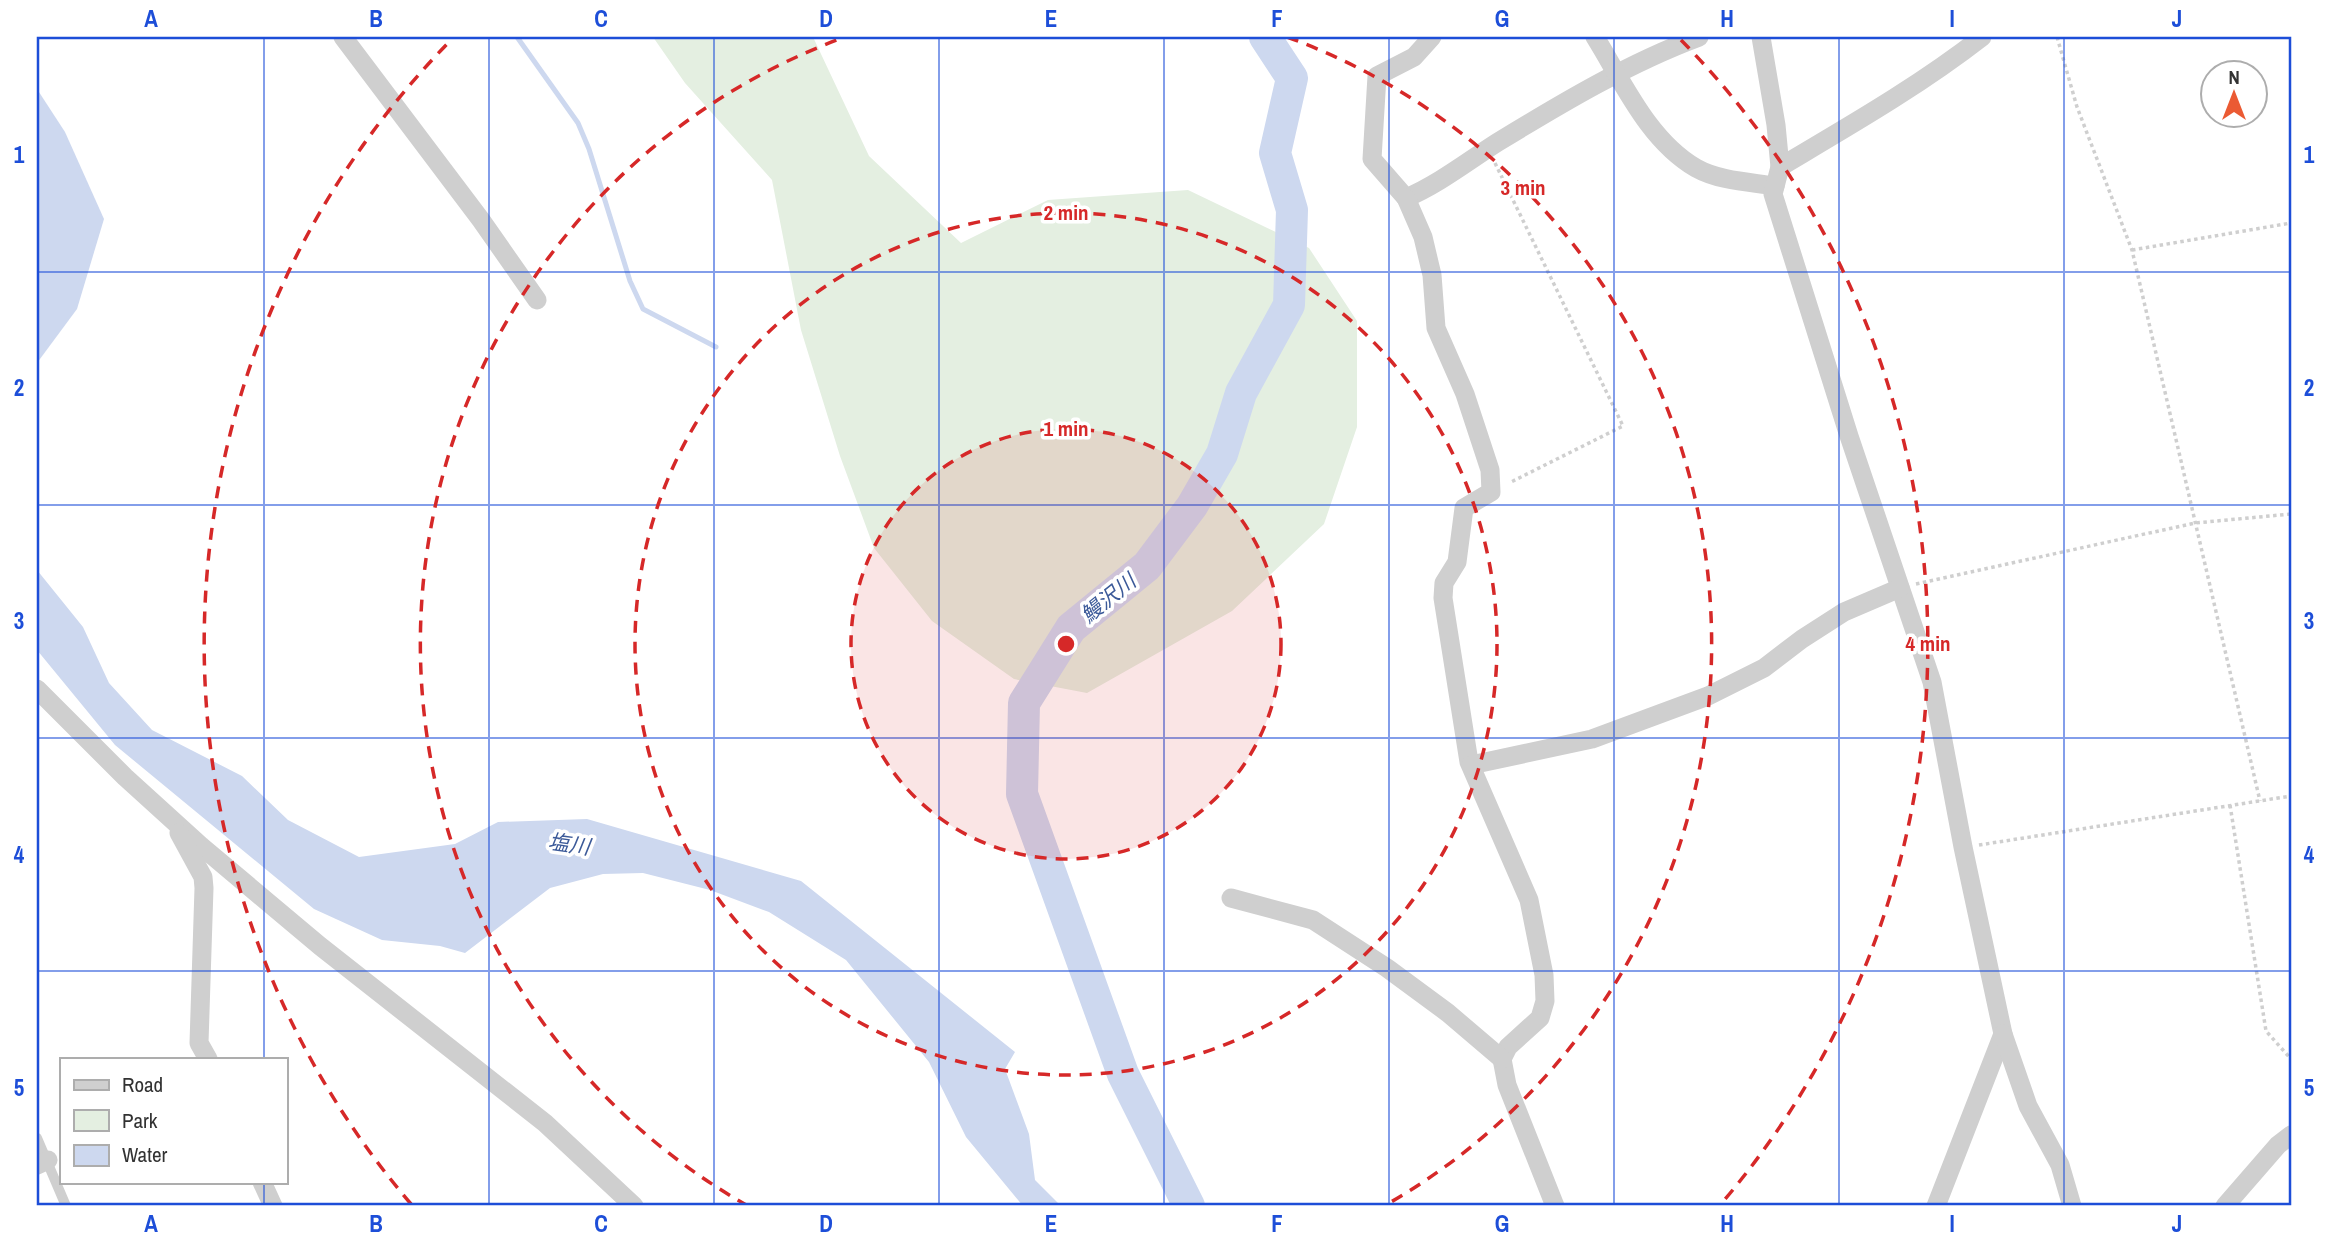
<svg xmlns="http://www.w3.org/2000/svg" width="2328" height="1243" viewBox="0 0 2328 1243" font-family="'Archivo Narrow','Noto Sans JP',sans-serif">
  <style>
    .green { fill: #e4efe1 }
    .water { fill: #cdd8ef }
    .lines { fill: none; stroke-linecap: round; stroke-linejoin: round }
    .stream { stroke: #cdd8ef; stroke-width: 5 }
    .river { stroke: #cdd8ef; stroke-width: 32 }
    .path { stroke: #cfcfcf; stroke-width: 3.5; stroke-dasharray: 3.5 3.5; stroke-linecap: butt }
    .lane { stroke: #cfcfcf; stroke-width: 10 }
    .street { stroke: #cfcfcf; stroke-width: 19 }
    .grid { fill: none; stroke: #1d4ed8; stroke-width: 2; stroke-opacity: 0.55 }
    .ring { fill: none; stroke: #d62828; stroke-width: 3.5; stroke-dasharray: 12 9 }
    .labels { text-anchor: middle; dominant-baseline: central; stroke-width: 7; stroke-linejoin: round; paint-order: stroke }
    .water-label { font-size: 21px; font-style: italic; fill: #3c5a99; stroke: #fff }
    .centre { fill: #d62828; stroke: #fff; stroke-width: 3.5 }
    .ring-label { font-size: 21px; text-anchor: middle; font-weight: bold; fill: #d62828; stroke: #fff; stroke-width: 7; stroke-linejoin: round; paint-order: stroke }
    .neatline { fill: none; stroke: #1d4ed8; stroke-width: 2.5 }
    .grid-label { font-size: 23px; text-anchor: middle; font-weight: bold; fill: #1d4ed8 }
  </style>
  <rect width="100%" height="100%" fill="#fff"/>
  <!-- green -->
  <polygon class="green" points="653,37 813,37 869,156 961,243 1048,200 1188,190 1309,248 1357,321 1357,427 1324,524 1232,611 1087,693 1014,679 932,621 874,548 840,456 801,330 772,180 685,83"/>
  <!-- water -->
  <g class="water">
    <polygon points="37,89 65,132 104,219 77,309 37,363"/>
    <polygon points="37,570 83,627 109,683 152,730 242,776 288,820 359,857 455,844 498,822 587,819 801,881 1015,1052 1005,1069 1029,1134 1035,1180 1061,1206 1023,1206 966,1137 929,1062 846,960 769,912 710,890 643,873 603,874 550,888 465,953 440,946 382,940 314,909 115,745 37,650"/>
  </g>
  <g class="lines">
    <!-- stream -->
    <polyline class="stream" points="517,37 578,123 589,149 630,281 643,309 716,347"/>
    <!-- river -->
    <polyline class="river" points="1189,1206 1123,1074 1022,794 1024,703 1071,628 1147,566 1192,506 1222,454 1241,393 1289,305 1292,210 1275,153 1292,78 1265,37"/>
    <!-- path -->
    <g class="path">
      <polyline points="2057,37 2077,107 2132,250 2260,801"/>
      <polyline points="1495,163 1623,426 1509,483"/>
      <polyline points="2132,250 2291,223"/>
      <polyline points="1916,584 2195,523 2291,514"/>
      <polyline points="2230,805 2266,1031 2291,1059"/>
      <polyline points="1979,845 2291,796"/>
    </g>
    <!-- lane -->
    <polyline class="lane" points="37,1138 66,1206"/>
    <!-- street -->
    <g class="street">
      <polyline points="343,37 481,220 537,300"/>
      <path d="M 1432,37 L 1414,57 L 1377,76 L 1372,159 L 1406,198 C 1439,184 1468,161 1498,142 C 1562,103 1629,63 1699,37"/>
      <path d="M 1595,37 C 1623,82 1648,140 1696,168 C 1719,181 1750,182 1775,186"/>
      <polyline points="1761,37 1776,125 1780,167 1773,194 1849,436 1932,682 1963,847 2003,1034 1936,1206"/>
      <path d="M 1780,167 C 1849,126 1919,86 1982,37"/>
      <polyline points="1406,198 1423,237 1432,275 1436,328 1465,394 1490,470 1491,492 1464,508 1457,562 1444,583 1443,598 1469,762 1529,900 1544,975 1545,1001 1540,1018 1508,1047 1502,1059 1507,1085 1555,1206"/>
      <polyline points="37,689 125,777 201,846 320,946 545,1123 634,1206"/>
      <polyline points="1471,765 1592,739 1708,696 1764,668 1802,639 1844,612 1900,588"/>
      <polyline points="179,833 203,877 204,888 199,1043 208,1059"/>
      <polyline points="1231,898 1313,920 1387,968 1448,1013 1502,1059"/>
      <polyline points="2003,1034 2028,1106 2060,1165 2072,1206"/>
      <polyline points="37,1165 48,1160"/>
      <polyline points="262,1182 273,1206"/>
      <polyline points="2225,1206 2278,1145 2291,1135"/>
    </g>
  </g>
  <!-- grid -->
  <path class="grid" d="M 264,37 L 264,1059M 489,37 L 489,1206M 714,37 L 714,1206M 939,37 L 939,1206M 1164,37 L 1164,1206M 1389,37 L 1389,1206M 1614,37 L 1614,1206M 1839,37 L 1839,1206M 2064,37 L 2064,1206M 37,272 L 2291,272M 37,505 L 2291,505M 37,738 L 2291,738M 37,971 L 2291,971M 264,1182 L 264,1206"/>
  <!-- distance rings -->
  <circle cx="1066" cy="644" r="215" fill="#d62828" fill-opacity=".12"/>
  <g class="ring">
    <circle cx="1066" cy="644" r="215"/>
    <circle cx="1066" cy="644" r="431"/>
    <path d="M748 1206A646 646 0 0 1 845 37M1287 37A646 646 0 0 1 1384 1206"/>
    <path d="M411 1204A862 862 0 0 1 451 40M1681 40A862 862 0 0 1 1721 1204"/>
  </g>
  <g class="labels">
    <!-- water labels -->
    <g class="water-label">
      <text transform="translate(1108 598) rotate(-39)">鰻沢川</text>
      <text transform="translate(569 844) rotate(8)">塩川</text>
    </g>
  </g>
  <circle cx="1066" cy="644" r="10" class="centre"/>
  <g class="ring-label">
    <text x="1523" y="195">3 min</text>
    <text x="1066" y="220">2 min</text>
    <text x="1066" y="436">1 min</text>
    <text x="1928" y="651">4 min</text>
  </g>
  <!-- border -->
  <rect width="2328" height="1243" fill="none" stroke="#ffffff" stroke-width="77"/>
  <!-- legend -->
  <rect x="60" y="1058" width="228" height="126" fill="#ffffff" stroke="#adadad" stroke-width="2"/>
  <rect x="74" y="1080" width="35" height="10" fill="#cfcfcf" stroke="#adadad" stroke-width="2"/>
  <text x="122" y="1092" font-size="21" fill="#323232">Road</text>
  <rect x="74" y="1110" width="35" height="21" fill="#e4efe1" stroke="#adadad" stroke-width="2"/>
  <text x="122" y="1128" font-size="21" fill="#323232">Park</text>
  <rect x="74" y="1145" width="35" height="21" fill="#cdd8ef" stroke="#adadad" stroke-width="2"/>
  <text x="122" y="1162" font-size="21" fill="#323232">Water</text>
  <!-- north arrow -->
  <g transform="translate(2234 94)"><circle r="33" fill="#ffffff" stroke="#adadad" stroke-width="2"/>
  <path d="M0-5L12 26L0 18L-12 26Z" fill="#eb5a33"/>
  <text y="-10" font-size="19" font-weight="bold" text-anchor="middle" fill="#323232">N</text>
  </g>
  <rect x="38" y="38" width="2252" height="1166" class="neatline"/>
  <g class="grid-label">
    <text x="151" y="27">A</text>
    <text x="376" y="27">B</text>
    <text x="601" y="27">C</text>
    <text x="826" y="27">D</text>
    <text x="1051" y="27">E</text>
    <text x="1277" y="27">F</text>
    <text x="1502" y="27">G</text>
    <text x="1727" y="27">H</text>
    <text x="1952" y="27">I</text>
    <text x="2177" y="27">J</text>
    <text x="19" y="163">1</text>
    <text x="2309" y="163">1</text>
    <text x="19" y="396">2</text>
    <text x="2309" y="396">2</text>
    <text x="19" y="629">3</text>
    <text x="2309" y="629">3</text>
    <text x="19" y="863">4</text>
    <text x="2309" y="863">4</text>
    <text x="19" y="1096">5</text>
    <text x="2309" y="1096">5</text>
    <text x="151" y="1232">A</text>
    <text x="376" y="1232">B</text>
    <text x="601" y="1232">C</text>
    <text x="826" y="1232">D</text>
    <text x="1051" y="1232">E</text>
    <text x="1277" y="1232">F</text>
    <text x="1502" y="1232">G</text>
    <text x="1727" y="1232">H</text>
    <text x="1952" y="1232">I</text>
    <text x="2177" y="1232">J</text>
  </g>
</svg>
